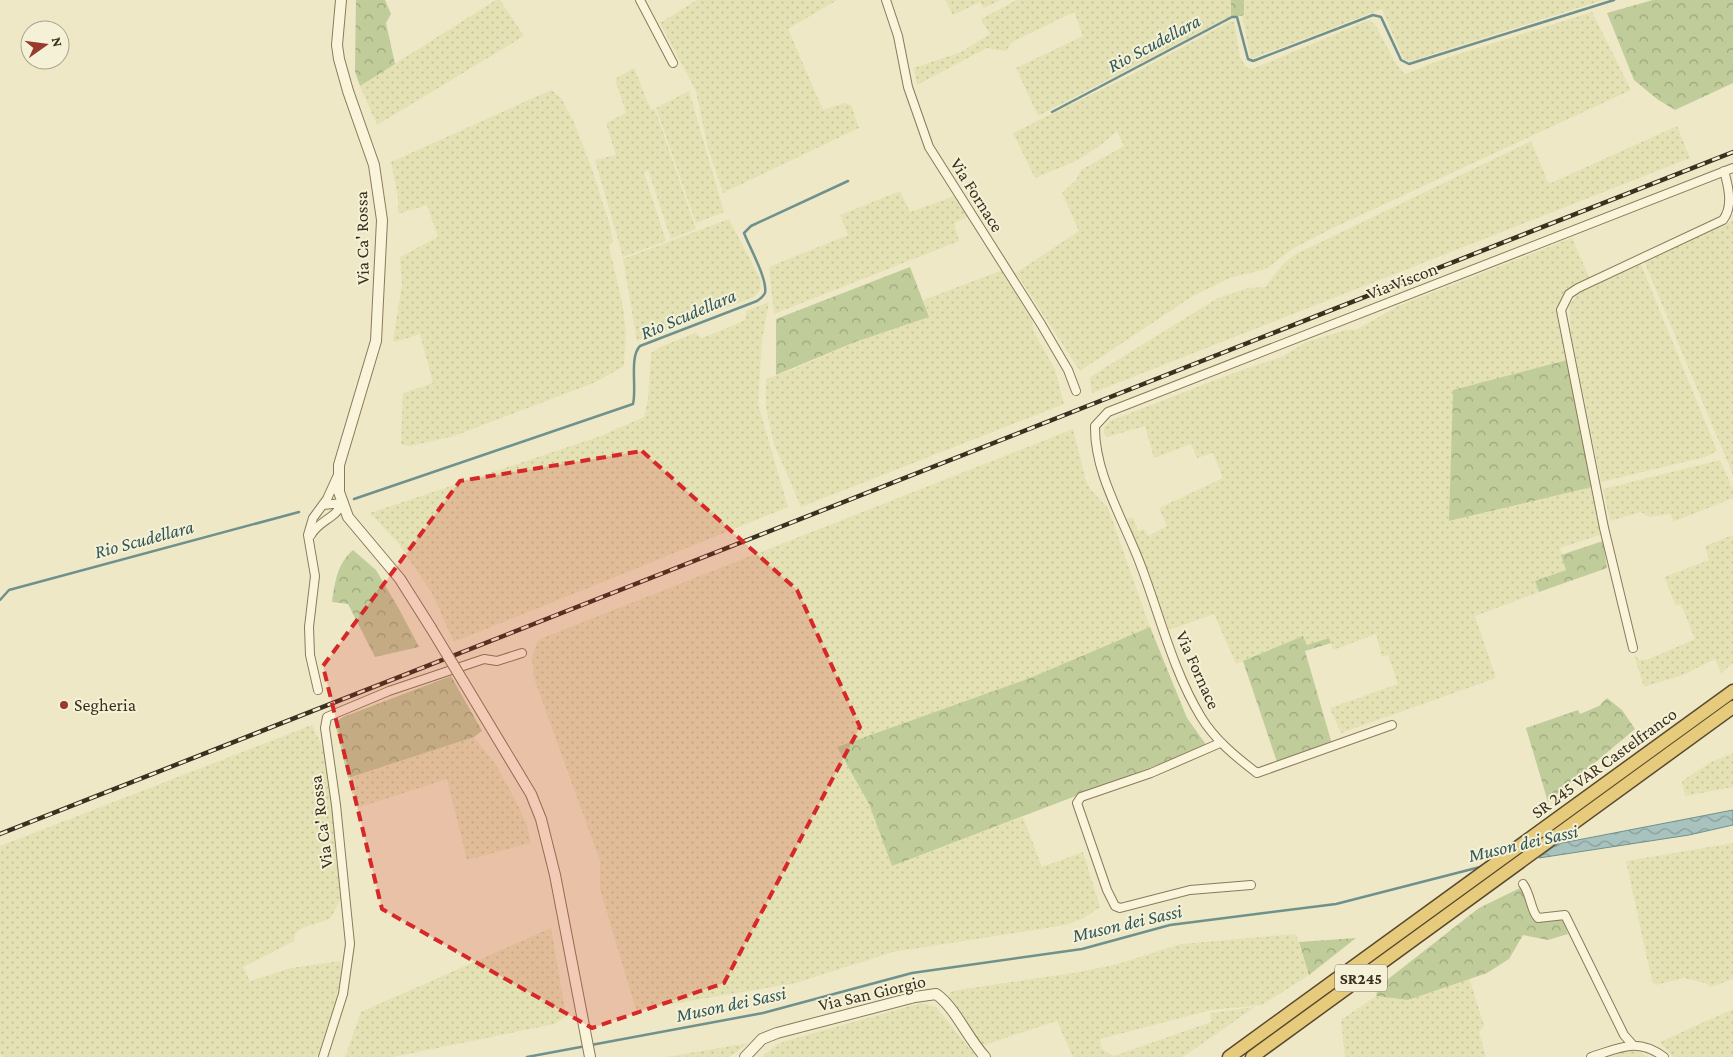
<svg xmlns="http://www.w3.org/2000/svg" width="1733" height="1057" viewBox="0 0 1733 1057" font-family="'Crimson Pro',serif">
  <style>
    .farmland { fill: url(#farmland-dots) }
    .forest { fill: url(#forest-crowns) }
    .water { fill: url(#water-waves); stroke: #6e918d }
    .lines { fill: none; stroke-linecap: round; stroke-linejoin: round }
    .stream { stroke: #6e918d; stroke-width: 2.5 }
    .minor-casing { stroke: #8a7a5c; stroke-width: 10 }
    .tertiary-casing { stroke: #8a7a5c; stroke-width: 12 }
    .trunk-casing { stroke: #584830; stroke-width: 15 }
    .minor { stroke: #f9f4da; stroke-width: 8 }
    .tertiary { stroke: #f9f4da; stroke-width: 10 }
    .trunk { stroke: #e6cb7c; stroke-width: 12 }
    .rail-casing { stroke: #3a3020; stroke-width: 4.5 }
    .rail { stroke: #f5f1d6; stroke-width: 2.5; stroke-dasharray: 8; stroke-linecap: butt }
    .tertiary-bridge-casing { stroke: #8a7a5c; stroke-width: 12; stroke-linecap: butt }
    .tertiary-bridge { stroke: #f9f4da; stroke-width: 10 }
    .marked { fill: #d62828; fill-opacity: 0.2; stroke: #d62828; stroke-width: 4; stroke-dasharray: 10 6; stroke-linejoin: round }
    .poi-dot { fill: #983a2d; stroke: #f5f1d6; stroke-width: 2 }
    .labels { text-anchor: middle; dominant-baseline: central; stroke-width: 4; stroke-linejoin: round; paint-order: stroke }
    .shield { fill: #f5f1d6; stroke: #726a57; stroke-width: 1 }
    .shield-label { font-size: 16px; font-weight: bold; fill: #3a3020 }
    .street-label { font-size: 18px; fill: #3a3020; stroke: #f5f1d6 }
    .poi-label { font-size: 18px; fill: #3a3020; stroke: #f5f1d6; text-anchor: start }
    .water-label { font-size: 19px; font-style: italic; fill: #2f575a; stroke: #f5f1d6 }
  </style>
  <defs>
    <pattern id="farmland-dots" width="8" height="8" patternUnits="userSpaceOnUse" patternTransform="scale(1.25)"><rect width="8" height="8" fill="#e4e2b4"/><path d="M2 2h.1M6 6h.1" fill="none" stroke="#c4c29a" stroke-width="1.8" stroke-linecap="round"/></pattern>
    <pattern id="forest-crowns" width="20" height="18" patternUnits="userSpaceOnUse" patternTransform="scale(1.25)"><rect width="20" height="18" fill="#c0cc9a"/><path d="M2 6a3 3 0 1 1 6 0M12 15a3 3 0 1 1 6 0" fill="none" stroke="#9da67d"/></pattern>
    <pattern id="water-waves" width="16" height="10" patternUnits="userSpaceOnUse" patternTransform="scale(1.25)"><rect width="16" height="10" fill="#a8c2be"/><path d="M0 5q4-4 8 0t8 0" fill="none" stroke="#8a9e9a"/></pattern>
  </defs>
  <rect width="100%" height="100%" fill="#eee8c7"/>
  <!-- farmland -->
  <g class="farmland">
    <polygon points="496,0 500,0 524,36 377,125 360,86"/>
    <polygon points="697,0 837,0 788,29 823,110 845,103 851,105 859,128 723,193 708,148 696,91 660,23"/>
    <polygon points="945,0 1000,0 984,8 980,2 953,15"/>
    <polygon points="1017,0 1231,0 1231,16 1038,116 1016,68 1083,36 1074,12 1012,42 1006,51 987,48 917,85 914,68 961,52 990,34 981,19"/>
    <polygon points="1244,0 1603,0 1411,61 1404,60 1382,9 1251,59 1242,16 1244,14"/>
    <polygon points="1592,12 1631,90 1333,228 1292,249 1266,269 1230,278 1193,296 1080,371 1016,273 1079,231 1062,193 1076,180 1081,170 1124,146 1117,131 1101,145 1078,160 1035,178 1013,133 1129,76 1229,22 1234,22 1240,57 1246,67 1252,69 1369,20 1376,26 1396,64 1405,74 1443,59"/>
    <polygon points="634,68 651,110 655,109 696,229 671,239 648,170 644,173 666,241 623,257 595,160 616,155 606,123 626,113 615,79"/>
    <polygon points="551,90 561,98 573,120 590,164 609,222 613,241 609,246 623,307 626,332 624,366 596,382 454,436 410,446 401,444 403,393 433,383 420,334 395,342 393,340 402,284 400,257 438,237 427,205 398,214 398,197 391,162"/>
    <polygon points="689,91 724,212 696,223 656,108"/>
    <polygon points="1677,126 1690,158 1092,393 1090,377 1218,298 1248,288 1265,287 1283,264 1294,255 1531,141 1548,182 1551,183"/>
    <polygon points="900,191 910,212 957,195 970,216 954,223 959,241 774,314 769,267 848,235 840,215"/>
    <polygon points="729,219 761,281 760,290 754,297 637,341 623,259"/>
    <polygon points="1733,219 1733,475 1644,261 1730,222"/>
    <polygon points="1572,238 1590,279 1569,289 1562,299 1559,310 1567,360 1453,390 1450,521 1592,487 1603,534 1560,548 1566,570 1536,581 1539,592 1475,616 1496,678 1341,733 1330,708 1398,684 1388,655 1382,657 1376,634 1333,650 1329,638 1307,645 1303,636 1236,664 1214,614 1169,630 1127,519 1133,517 1138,531 1144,529 1148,536 1167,526 1159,508 1223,478 1213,453 1197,458 1191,444 1154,458 1145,426 1107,437 1104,434 1104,427 1110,421 1233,373 1284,356 1304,343 1345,330 1356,330 1398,306"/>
    <polygon points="1640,262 1717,451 1705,457 1601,482 1571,334 1569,306 1576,296 1586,287"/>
    <polygon points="1003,270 1031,315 1034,332 1055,369 1064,404 801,507 774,444 766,408 766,379 792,370 855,342 929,317 923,300"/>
    <polygon points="769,302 762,340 758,404 788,507 454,642 432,593 398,543 370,513 598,437 644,417 648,400 651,353 660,347 695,333 701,338 725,329 745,320 746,311"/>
    <polygon points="1073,429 1086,481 1091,490 1108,508 1150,627 1030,678 837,747 869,804 892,866 1023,817 1042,867 1083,852 1100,907 1084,918 1065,925 893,952 796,983 636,1010 600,889 600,861 534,678 532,657 537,642 545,637"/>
    <polygon points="1720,460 1733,489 1733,498 1673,522 1671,514 1649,517 1641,512 1610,521 1603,489"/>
    <polygon points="1733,535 1733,663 1721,673 1715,659 1683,675 1644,687 1634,655 1640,660 1649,659 1695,639 1681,604 1676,606 1664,577 1709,560 1705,546"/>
    <polygon points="312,725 325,752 342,897 330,919 302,928 295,934 294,941 243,967 250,981 291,968 341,961 341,977 336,1001 317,1057 3,1057 0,1054 0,846"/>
    <polygon points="474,737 496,765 516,801 526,823 531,843 467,860 447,779 360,807 355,805 348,778"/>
    <polygon points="1733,753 1733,787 1685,796 1682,781 1711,762"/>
    <polygon points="1733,843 1733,979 1711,987 1705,983 1684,978 1656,985 1652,981 1626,861"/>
    <polygon points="551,928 566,1016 555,1024 393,1057 345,1057 361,1012"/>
    <polygon points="1296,934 1309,975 1262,1005 1211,1010 1100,1039 1102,1049 1114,1056 1211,1022 1210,1013 1255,1007 1183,1057 1073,1057 1057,1021 981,1046 948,998 950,992 958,990 1079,972 1118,964 1181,944"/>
    <polygon points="1469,977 1484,1026 1479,1032 1486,1057 1345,1057 1341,1020 1376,996 1408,1000"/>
    <polygon points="921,1003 936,1007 976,1057 761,1057 778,1044 789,1040"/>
    <polygon points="1733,1009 1733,1057 1673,1057 1660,1042"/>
    <polygon points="749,1043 729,1057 666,1057"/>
    <polygon points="1631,1047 1648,1057 1598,1057"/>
  </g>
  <!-- forest -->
  <g class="forest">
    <polygon points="356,0 385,0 391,14 386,23 395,64 360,86 355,72"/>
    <polygon points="1231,0 1244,0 1244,14 1242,16 1231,16"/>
    <polygon points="1653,0 1733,0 1733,83 1675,110 1657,99 1634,80 1607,13"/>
    <polygon points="910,267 929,317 855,342 776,375 776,319"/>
    <polygon points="1567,360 1592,487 1449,521 1453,390"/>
    <polygon points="1603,541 1607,568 1539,592 1535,581 1566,570 1561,555"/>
    <path d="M 353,550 L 376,570 L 399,609 L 419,647 L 375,657 L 348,604 L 332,602 C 335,582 337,564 353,550 Z"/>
    <polygon points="1150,627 1187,718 1207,746 892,866 869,804 837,747 1030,678"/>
    <polygon points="1303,636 1307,645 1329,638 1331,643 1305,651 1332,744 1278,765 1243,661"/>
    <polygon points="451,676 482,731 474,737 348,778 335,723 343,717"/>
    <polygon points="1607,698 1622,710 1635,729 1548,802 1526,728 1578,710 1580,714 1599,706"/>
    <polygon points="1520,888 1527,897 1533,920 1539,921 1562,918 1568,934 1548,940 1523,935 1509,959 1487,973 1408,1000 1376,996 1378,987 1479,908"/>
    <polygon points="1356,938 1309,975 1299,942"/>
  </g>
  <!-- water -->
  <polygon class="water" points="1733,810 1733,825 1689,835 1539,858 1557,844"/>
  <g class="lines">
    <!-- stream -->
    <g class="stream">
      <polyline points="1052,112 1232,17 1237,17 1248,59 1253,61 1373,15 1381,17 1401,60 1409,64 1614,0"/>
      <path d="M 354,499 L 633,404 C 637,388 629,357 640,346 L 757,301 C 760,299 763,297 765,293 C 768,280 749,246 744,233 L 751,226 L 848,181"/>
      <polyline points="0,600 9,590 299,512"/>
      <polyline points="591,1045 763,1013 912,973 1082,949 1170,925 1336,904 1484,866"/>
      <polyline points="527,1057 586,1046"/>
    </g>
    <defs>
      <g id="minor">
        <polyline points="640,0 673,63"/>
        <polyline points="886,0 898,36 908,87 929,147 1041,324 1068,370 1076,391"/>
        <path d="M 311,535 C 319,520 336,519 342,503 L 323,505"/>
        <path d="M 1633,648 L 1604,528 L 1561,310 L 1569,294 L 1578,288 L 1723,220 C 1733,207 1729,188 1724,171"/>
        <polyline points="318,690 310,655 309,627 315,576 308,535 313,518 327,499 337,477"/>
        <path d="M 1392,725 L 1257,773 C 1236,757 1215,740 1201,717 C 1173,671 1160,616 1141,566 C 1125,522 1094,474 1095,426 L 1108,412 L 1733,168"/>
        <polyline points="1220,743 1151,773 1081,797 1077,803 1107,890 1115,906 1120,908 1190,890 1251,885"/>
        <path d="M 1523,884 C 1531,895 1531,912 1538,918 L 1565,915 L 1624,1035 L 1632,1044"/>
        <polyline points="323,1057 343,994 350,944 336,805 325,728 327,717 389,691 484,659 497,661 522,653"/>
        <path d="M 1591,1057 C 1620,1048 1637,1037 1664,1057"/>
      </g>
      <g id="tertiary">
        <polyline points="341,0 337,45 339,59 348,91 374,165 382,220 376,341 339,465 339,492 348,517 400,579 431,628"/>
        <polyline points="463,681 531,794 541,819 555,875 590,1057"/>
        <path d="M 745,1057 L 762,1039 L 777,1033 L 915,997 L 936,994 C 955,1007 968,1039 985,1057"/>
      </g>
      <g id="trunk">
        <polyline points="1229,1057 1733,691"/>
        <polyline points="1252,1057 1733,707"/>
      </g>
    </defs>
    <!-- minor casing -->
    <use href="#minor" class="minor-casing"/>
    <!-- tertiary casing -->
    <use href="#tertiary" class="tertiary-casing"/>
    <!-- trunk casing -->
    <use href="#trunk" class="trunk-casing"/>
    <!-- minor -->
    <use href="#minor" class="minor"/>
    <!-- tertiary -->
    <use href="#tertiary" class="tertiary"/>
    <!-- trunk -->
    <use href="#trunk" class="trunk"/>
    <defs>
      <polyline id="rail" points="0,834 1733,152"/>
    </defs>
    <!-- rail casing -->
    <use href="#rail" class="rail-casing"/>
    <!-- rail -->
    <use href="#rail" class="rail"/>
    <defs>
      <polyline id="tertiary-bridge" points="431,628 463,681"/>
    </defs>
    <!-- tertiary-bridge casing -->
    <use href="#tertiary-bridge" class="tertiary-bridge-casing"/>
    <!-- tertiary-bridge -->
    <use href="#tertiary-bridge" class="tertiary-bridge"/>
  </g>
  <!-- marked area -->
  <path class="marked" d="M 642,451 L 797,590 L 860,727 L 724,983 L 592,1028 L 382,909 L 323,666 L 460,481 Z"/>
  <!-- markers -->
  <circle class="poi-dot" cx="64" cy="705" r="5"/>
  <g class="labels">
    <!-- shield labels -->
    <rect class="shield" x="1335" y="964.5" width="52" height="27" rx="4"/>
    <g class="shield-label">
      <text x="1361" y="978">SR245</text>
    </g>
    <!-- street labels -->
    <g class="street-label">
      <text transform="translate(977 195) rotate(58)">Via Fornace</text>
      <text transform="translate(362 238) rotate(-91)">Via Ca' Rossa</text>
      <text transform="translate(1402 281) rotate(-21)">Via Viscon</text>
      <text transform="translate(1198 670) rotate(66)">Via Fornace</text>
      <text transform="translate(1604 763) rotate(-36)">SR 245 VAR Castelfranco</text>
      <text transform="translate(321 822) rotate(-97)">Via Ca' Rossa</text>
      <text transform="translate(872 993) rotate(-13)">Via San Giorgio</text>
    </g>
    <!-- poi labels -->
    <g class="poi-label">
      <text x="74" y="705">Segheria</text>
    </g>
    <!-- water labels -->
    <g class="water-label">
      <text transform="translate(1154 43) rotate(-28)">Rio Scudellara</text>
      <text transform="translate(688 314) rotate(-23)">Rio Scudellara</text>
      <text transform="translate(144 539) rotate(-15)">Rio Scudellara</text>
      <text transform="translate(1523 843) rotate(-13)">Muson dei Sassi</text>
      <text transform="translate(1127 923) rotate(-13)">Muson dei Sassi</text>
      <text transform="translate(731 1004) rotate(-12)">Muson dei Sassi</text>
    </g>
  </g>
  <!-- north arrow -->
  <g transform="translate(45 45) rotate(76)"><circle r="24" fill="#f5f1d6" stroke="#aaa48d"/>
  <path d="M0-4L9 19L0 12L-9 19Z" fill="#983a2d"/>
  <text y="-8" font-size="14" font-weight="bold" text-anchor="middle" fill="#3a3020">N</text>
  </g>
</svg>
